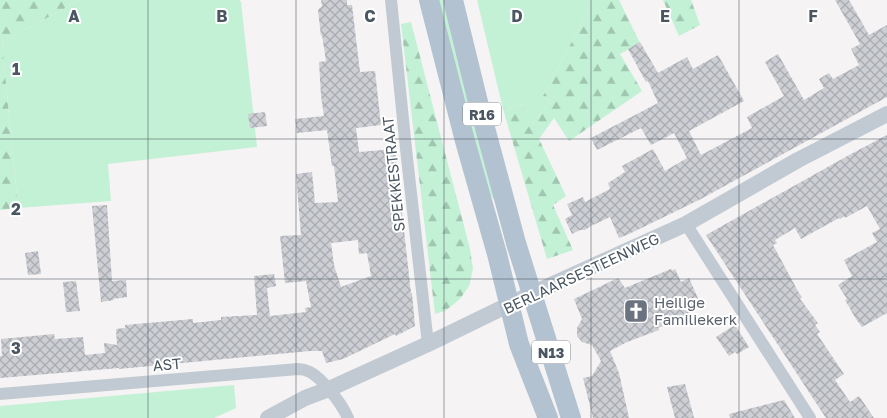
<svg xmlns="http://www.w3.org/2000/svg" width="887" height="418" viewBox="0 0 887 418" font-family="'Golos Text',sans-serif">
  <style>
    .green { fill: #c3f1d5 }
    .forest { fill: url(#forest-firs) }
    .building { fill: url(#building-cross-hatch); fill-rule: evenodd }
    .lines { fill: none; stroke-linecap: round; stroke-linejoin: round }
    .minor { stroke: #c1cad2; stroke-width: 12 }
    .tertiary { stroke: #c1cad2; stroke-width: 16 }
    .primary { stroke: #b3c2d1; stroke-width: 20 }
    .grid { fill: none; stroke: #4a5661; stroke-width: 1; stroke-opacity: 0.55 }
    .labels { text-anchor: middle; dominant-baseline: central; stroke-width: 4; stroke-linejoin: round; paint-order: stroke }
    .shield { fill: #fff; stroke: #808990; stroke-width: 1 }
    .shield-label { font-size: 14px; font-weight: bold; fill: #4a5661 }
    .street-label { font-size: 15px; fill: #4a5661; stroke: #fff }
    .worship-label { font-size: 15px; fill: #5b616d; stroke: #fff; text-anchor: start }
    .grid-label { font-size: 16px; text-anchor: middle; font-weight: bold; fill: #4a5661; stroke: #fff; stroke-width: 4; stroke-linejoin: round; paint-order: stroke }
  </style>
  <defs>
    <pattern id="forest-firs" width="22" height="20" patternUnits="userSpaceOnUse" patternTransform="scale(1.25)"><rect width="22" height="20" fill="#c3f1d5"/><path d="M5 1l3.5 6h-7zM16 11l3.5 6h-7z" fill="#a0c6b0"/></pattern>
    <pattern id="building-cross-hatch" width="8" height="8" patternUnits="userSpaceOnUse" patternTransform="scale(1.25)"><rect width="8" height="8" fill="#cdcfd5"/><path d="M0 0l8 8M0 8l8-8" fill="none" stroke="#a8abb0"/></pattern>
  </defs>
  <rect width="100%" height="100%" fill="#f5f3f3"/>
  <!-- green -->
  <g class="green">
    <polygon points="80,0 239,0 241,2 257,147 108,164 111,201 18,208 2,42"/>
    <polygon points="434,0 449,0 514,251 508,252 496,203 481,182"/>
    <polygon points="477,0 594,0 543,96 551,101 531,125 523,104 503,109"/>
    <polygon points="234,385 236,408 214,418 0,418 0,406"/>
  </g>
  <!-- forest -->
  <g class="forest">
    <polygon points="0,0 80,0 2,42 18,208 0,210"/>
    <polygon points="594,0 619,0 640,43 620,54 642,91 569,141 554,118 539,139 566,196 553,205 573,250 547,259 503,109 523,104 532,124 551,101 543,96"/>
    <polygon points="663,0 691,0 700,25 679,36"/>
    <polygon points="411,22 470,249 473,269 469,286 460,299 445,311 435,314 401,24"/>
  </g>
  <!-- building -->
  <g class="building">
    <path d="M 321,0 L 347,0 L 347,5 L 352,5 L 360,72 L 375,71 L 381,125 L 356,128 L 359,152 L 395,149 L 411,293 L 412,293 L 415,326 L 396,336 L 395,334 L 343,359 L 326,363 L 322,351 L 310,351 L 119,369 L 119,368 L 0,378 L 0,356 L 2,356 L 1,339 L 54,334 L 55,339 L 83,337 L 85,355 L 105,353 L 104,343 L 117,345 L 116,329 L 125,328 L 125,325 L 193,319 L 193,323 L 221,320 L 221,317 L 257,315 L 254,276 L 274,274 L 276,286 L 267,288 L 270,316 L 306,312 L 305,308 L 311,307 L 306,281 L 285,283 L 280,236 L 301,235 L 296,174 L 312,172 L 315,203 L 338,202 L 334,166 L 332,166 L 327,130 L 297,133 L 295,119 L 324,116 L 321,96 L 319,62 L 326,61 L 322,35 L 321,36 L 318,10 L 322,6 ZM 358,240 L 359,254 L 367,253 L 371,276 L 341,287 L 334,265 L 331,243 Z"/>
    <polygon points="835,0 849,0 869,35 887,25 887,97 699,200 629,234 619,238 610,217 591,226 585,230 580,230 572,234 565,219 572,215 567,204 583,197 585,202 610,189 608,183 625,172 622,166 653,149 665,171 687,158 674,133 651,145 641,128 597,150 591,138 658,103 648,81 646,82 628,49 640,42 658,73 687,57 693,69 718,55 744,101 689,131 701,155 752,128 747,117 784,96 765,62 778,54 804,100 824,88 819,79 829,73 833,79 859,65 851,49 860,44"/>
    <polygon points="265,112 267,126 250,128 248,114"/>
    <polygon points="887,135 887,313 862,327 856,319 845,300 847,299 838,285 852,276 844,260 877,242 872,233 880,229 867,206 845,218 844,216 840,219 839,218 801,239 795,228 775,240 777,243 773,245 799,293 802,297 800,299 818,323 815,325 820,332 817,334 844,374 835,380 850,402 859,396 874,418 826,418 706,235 851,154"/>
    <polygon points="107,205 112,281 126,280 127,297 113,299 114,300 101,302 92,206"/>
    <polygon points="38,251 41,274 28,275 25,253"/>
    <polygon points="671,269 672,271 675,269 681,282 689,278 701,305 690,305 693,312 690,313 691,315 658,328 659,330 627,342 610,351 619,373 629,418 593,418 583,378 592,376 601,361 592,345 582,342 577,336 577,328 582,319 574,299 618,278 625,288"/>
    <polygon points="76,281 80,311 66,312 63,282"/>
    <polygon points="735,325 749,347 737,354 735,352 729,356 716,337"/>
    <polygon points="685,384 694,418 675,418 667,387"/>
    <polygon points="784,400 795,418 730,418 729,414"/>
  </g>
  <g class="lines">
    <!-- minor -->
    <g class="minor">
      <polyline points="391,0 406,149 428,344"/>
      <polyline points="686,224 810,418"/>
      <path d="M 0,394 L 298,369 C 302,369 306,370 310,372 C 323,379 342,404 348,418"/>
    </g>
    <!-- tertiary -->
    <polyline class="tertiary" points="268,418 305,398 329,389 428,344 531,294 686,224 798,160 887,114"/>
    <!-- primary -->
    <g class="primary">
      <polyline points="429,0 465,141 497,254 519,344 548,418"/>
      <polyline points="453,0 477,98 516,243 571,418"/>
    </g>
  </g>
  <!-- grid -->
  <path class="grid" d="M 148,0 L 148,418M 296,0 L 296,418M 444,0 L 444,418M 591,0 L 591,418M 739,0 L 739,418M 0,139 L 887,139M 0,279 L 887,279"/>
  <!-- icons -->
  <defs>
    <symbol id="church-square" viewBox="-11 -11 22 22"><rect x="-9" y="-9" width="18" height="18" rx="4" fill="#6b7280" stroke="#fff"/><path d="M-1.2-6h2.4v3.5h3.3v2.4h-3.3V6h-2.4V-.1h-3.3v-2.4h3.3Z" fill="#fff"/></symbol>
  </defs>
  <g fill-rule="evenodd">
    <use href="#church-square" x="622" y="297" width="28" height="28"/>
  </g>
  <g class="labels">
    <!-- shield labels -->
    <g class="shield">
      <rect x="463" y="102.5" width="38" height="23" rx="4"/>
      <rect x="532" y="340.5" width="38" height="23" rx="4"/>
    </g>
    <g class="shield-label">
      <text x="482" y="114">R16</text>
      <text x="551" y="352">N13</text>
    </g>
    <!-- street labels -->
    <g class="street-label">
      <text transform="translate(393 174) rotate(-96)">SPEKKESTRAAT</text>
      <text transform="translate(581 273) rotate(-25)">BERLAARSESTEENWEG</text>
      <text transform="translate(167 364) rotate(-5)">AST</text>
    </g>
    <!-- worship labels -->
    <g class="worship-label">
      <text x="654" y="302">Heilige<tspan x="654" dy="17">Familiekerk</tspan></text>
    </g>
  </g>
  <g class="grid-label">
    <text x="74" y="22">A</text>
    <text x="222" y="22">B</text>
    <text x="370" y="22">C</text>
    <text x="517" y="22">D</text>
    <text x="665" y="22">E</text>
    <text x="813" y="22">F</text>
    <text x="16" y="75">1</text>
    <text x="16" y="215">2</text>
    <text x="16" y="354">3</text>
  </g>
</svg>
